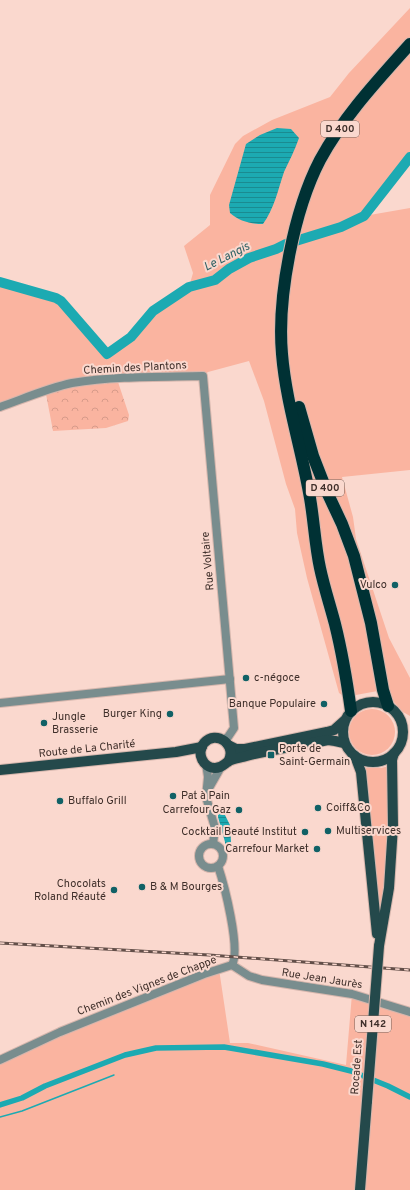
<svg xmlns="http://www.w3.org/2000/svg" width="410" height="1190" viewBox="0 0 410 1190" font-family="Overpass,sans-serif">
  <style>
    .grass { fill: #fab4a0 }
    .forest { fill: url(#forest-crowns) }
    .water { fill: url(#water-rules) }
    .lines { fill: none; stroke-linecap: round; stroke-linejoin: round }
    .stream { stroke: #1caab2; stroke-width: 1.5 }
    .canal { stroke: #1caab2; stroke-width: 5.5 }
    .river { stroke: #1caab2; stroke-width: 10 }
    .minor-casing { stroke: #d5b6ad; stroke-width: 10 }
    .major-casing { stroke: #d5b6ad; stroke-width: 12 }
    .highway-casing { stroke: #d5b6ad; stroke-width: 14 }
    .minor { stroke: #798d8e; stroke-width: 8 }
    .major { stroke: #24494b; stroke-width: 10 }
    .highway { stroke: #003134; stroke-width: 12 }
    .rail-casing { stroke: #634f49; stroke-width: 3 }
    .rail { stroke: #fad8ce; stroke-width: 1.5; stroke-dasharray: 4.5; stroke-linecap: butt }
    .major-bridge-casing { stroke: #d5b6ad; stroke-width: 12; stroke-linecap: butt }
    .major-bridge { stroke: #24494b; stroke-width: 10 }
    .poi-dot { fill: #106166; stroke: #fad8ce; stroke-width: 1.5 }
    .labels { text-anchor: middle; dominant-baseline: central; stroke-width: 4; stroke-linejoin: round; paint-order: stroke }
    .shield { fill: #fad8ce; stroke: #77625b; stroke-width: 1 }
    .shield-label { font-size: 10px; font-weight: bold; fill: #3f2f2a }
    .street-label { font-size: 11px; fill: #3f2f2a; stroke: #fad8ce }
    .poi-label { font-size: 11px; fill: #3f2f2a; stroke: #fad8ce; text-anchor: start }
    .water-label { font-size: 12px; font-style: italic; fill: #2b6063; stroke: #fad8ce }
  </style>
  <defs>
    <pattern id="forest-crowns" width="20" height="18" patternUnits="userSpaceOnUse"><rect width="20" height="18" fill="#fab4a0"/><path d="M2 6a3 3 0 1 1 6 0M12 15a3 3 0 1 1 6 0" fill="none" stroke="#d79b8a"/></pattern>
    <pattern id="water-rules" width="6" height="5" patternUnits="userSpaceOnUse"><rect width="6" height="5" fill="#1caab2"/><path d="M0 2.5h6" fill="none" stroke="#1a8b91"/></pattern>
  </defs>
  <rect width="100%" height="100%" fill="#fad8ce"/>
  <!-- grass -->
  <g class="grass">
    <polygon points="410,8 410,157 364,216 410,208 410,470 342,477 353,517 356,539 389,638 410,678 410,716 403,712 383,690 345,697 339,693 307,578 297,533 295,509 286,484 264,401 249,361 208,372 203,376 85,382 0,407 0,282 56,298 61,301 107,354 131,337 153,311 189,287 193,273 184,246 210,225 210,195 235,144 243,136 272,120 330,97 349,73"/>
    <circle cx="372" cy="732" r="23"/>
    <polygon points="389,766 391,813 384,906 376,905 363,768 381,768"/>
    <polygon points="219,969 230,1043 248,1043 346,1065 352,994 410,1012 410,1190 0,1190 0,1060"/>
  </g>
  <!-- forest -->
  <polygon class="forest" points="118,382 129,415 128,421 106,428 53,431 46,394 73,386"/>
  <!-- water -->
  <g class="water">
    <path d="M 277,128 L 291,129 L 299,138 C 295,150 289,161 284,172 C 278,190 274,209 263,224 C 250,224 239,221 230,213 L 229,205 L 246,144 L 260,135 Z"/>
    <polygon points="221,813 225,815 230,825 231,842 228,845 225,844 225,842 218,817 218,815"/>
  </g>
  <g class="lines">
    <!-- stream -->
    <polyline class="stream" points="0,1117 22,1111 114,1075"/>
    <!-- canal -->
    <polyline class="canal" points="0,1105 22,1098 45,1086 125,1055 156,1048 224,1047 323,1064 351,1071 388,1086 410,1097"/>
    <!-- river -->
    <polyline class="river" points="0,282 56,298 61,301 107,354 131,337 153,311 189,287 215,280 229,269 249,258 276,249 286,244 341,227 364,216 410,157"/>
    <defs>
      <g id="minor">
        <path d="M 0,407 C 23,399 48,388 72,383 C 115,376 160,377 203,376 L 234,728 L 228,737 L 223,740"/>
        <polyline points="0,703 230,679"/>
        <polyline points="206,764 208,777 206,797 215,828 213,844"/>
        <polyline points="209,788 221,767"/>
        <circle cx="211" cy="856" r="12"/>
        <polyline points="232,965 249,976 262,980 352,994 410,1012"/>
        <path d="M 0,1060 L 60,1032 L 204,974 L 232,965 C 241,949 224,884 218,866"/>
      </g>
      <g id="major">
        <circle cx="373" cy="732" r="30"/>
        <polyline points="228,745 236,749 245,749 327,732 334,730 344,721"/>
        <polyline points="355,756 361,772 377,934"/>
        <path d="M 228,762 C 238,745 216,729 204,743 C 196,753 203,768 215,768 C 222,768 224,764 229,761 C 233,759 239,758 243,757 C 271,749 300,746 328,740 L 335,741 L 344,743"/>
        <polyline points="0,770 176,752 202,747"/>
        <polyline points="379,946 389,888 393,826 392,760 394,753"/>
        <polyline points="360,1190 367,1101"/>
      </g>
      <g id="highway">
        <polyline points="299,407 313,456 327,492 342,524 354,556 371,623 383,690 388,706"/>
        <path d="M 351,711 C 347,682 342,652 335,624 C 330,605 324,587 320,568 C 315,545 314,521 310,498 C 302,450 286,403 282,354 C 277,297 294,210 320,160 C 344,116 377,81 410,44"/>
      </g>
    </defs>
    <!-- minor casing -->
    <use href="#minor" class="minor-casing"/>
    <!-- major casing -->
    <use href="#major" class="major-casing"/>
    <!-- highway casing -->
    <use href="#highway" class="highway-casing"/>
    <!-- minor -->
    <use href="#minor" class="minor"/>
    <!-- major -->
    <use href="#major" class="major"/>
    <!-- highway -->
    <use href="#highway" class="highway"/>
    <defs>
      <polyline id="rail" points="0,943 209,955 410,970"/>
    </defs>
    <!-- rail casing -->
    <use href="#rail" class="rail-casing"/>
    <!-- rail -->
    <use href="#rail" class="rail"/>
    <defs>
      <polyline id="major-bridge" points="367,1101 379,946"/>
    </defs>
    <!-- major-bridge casing -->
    <use href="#major-bridge" class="major-bridge-casing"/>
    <!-- major-bridge -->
    <use href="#major-bridge" class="major-bridge"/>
  </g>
  <!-- markers -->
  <g class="poi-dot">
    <circle cx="395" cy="585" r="4"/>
    <circle cx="246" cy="678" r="4"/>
    <circle cx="324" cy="704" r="4"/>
    <circle cx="170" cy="714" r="4"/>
    <circle cx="44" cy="723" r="4"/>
    <rect x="267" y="751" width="8" height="8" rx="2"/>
    <circle cx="173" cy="796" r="4"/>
    <circle cx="60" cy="801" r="4"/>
    <circle cx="318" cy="808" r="4"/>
    <circle cx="239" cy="810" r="4"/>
    <circle cx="328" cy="831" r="4"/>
    <circle cx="305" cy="832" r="4"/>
    <circle cx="317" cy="849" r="4"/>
    <circle cx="142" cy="887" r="4"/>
    <circle cx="114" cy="890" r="4"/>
  </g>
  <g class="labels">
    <!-- shield labels -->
    <g class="shield">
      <rect x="321" y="121" width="38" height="16" rx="3"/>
      <rect x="306" y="480" width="38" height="16" rx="3"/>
      <rect x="355" y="1016" width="36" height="16" rx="3"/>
    </g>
    <g class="shield-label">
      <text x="340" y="129">D 400</text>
      <text x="325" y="488">D 400</text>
      <text x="373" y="1024">N 142</text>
    </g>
    <!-- street labels -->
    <g class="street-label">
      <text transform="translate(135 368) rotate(-3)">Chemin des Plantons</text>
      <text transform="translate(208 561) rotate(-95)">Rue Voltaire</text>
      <text transform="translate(87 749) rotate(-6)">Route de La Charité</text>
      <text transform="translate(322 979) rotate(9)">Rue Jean Jaurès</text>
      <text transform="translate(147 986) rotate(-21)">Chemin des Vignes de Chappe</text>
      <text transform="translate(357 1067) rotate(-86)">Rocade Est</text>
    </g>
    <!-- poi labels -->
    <g class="poi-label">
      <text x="387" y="585" text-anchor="end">Vulco</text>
      <text x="254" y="678">c-négoce</text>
      <text x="316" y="704" text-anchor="end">Banque Populaire</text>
      <text x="162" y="714" text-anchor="end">Burger King</text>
      <text x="52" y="717">Jungle<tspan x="52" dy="13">Brasserie</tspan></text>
      <text x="279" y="749">Porte de<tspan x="279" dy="13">Saint-Germain</tspan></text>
      <text x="181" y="796">Pat à Pain</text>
      <text x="68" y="801">Buffalo Grill</text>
      <text x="326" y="808">Coiff&amp;Co</text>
      <text x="231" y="810" text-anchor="end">Carrefour Gaz</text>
      <text x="336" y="831">Multiservices</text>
      <text x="297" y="832" text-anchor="end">Cocktail Beauté Institut</text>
      <text x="309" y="849" text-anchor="end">Carrefour Market</text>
      <text x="106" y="884" text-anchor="end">Chocolats<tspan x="106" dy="13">Roland Réauté</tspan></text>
      <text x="150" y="887">B &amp; M Bourges</text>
    </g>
    <!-- water labels -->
    <g class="water-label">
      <text transform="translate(227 257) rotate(-27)">Le Langis</text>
    </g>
  </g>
</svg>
